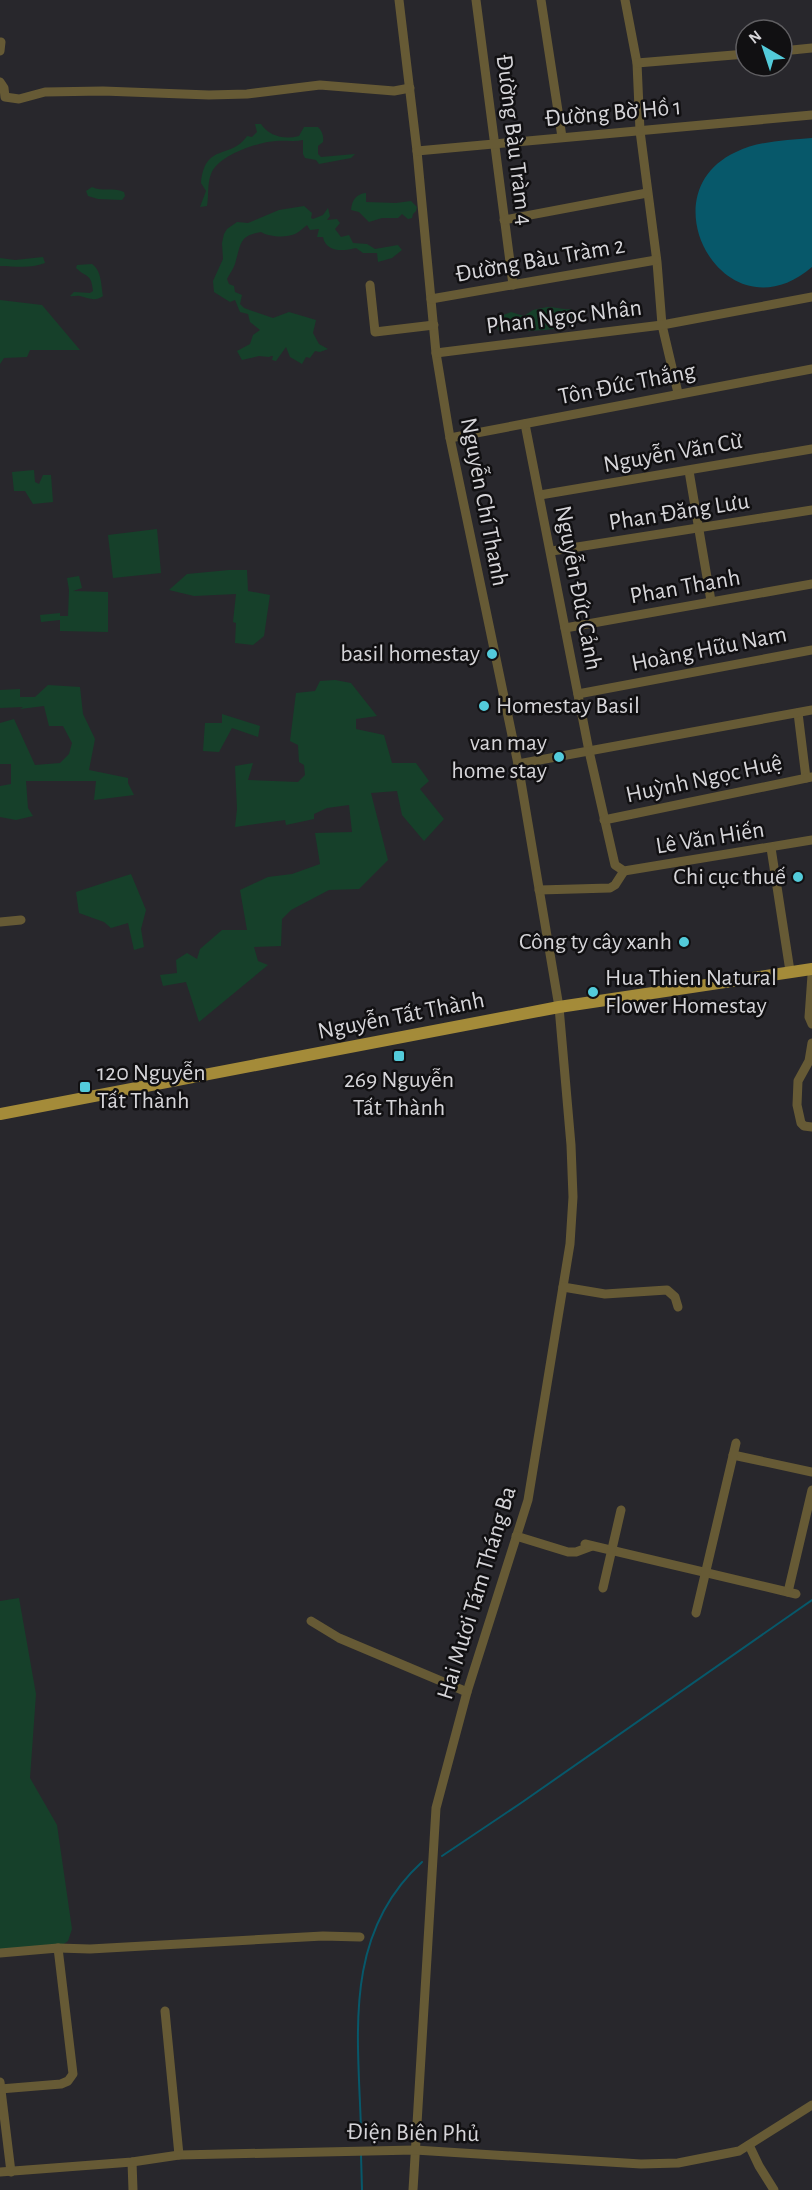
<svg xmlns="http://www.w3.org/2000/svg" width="812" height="2190" viewBox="0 0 812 2190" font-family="'Alegreya Sans',sans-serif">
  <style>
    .green { fill: #16402a }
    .water { fill: #07586a }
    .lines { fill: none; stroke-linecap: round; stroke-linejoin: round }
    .stream { stroke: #07586a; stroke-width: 2 }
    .minor { stroke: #665a35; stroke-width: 9 }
    .major { stroke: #a48b39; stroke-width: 12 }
    .poi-dot { fill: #53cbda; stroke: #111012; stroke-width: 2 }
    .labels { text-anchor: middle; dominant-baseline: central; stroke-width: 5; stroke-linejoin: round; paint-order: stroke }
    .street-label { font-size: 24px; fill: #d6d5d9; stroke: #111012 }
    .poi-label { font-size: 24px; fill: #d6d5d9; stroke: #111012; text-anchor: end }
  </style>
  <rect width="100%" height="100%" fill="#28272c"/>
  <!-- green -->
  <g class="green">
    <path d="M 255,124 L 261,124 C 269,136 284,140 299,136 L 304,127 L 318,127 C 322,131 324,136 323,142 L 318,146 L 318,154 L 321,157 L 355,154 L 351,158 L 319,164 L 316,160 L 305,158 L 303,154 L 303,140 C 294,142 285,140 276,141 C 258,142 218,155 211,174 C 207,184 209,195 207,206 L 200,207 L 206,191 L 201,183 C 205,142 231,160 247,136 L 252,137 L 257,132 Z"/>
    <path d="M 92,187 C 102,192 113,187 124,192 L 125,196 L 122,200 L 98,199 L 88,196 L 86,191 Z"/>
    <path d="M 366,193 L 366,202 L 396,203 L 411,201 L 417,207 L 416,211 L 413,214 L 412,218 L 408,219 L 402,214 L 398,218 L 382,218 L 369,222 L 359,212 L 351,210 C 352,200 356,194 366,193 Z"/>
    <path d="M 304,206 L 312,213 L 311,218 L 313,219 L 323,215 L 328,208 L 330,216 L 327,220 L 337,219 L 340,223 L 335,229 L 341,237 L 349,235 L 353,243 L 367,244 L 375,249 L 398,245 L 402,250 L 392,258 L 378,262 L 377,253 L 363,253 L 356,248 C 344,251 326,253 323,237 L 317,237 L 319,229 L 310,230 L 307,225 C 303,228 299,232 295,234 C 286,238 269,237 261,232 C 240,235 241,243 236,260 C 235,267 230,273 227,279 L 229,284 L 234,286 L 235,292 L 242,295 L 240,304 L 244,308 L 273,318 L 289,312 L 316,320 L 313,333 L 319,344 L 328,349 L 320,352 L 315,351 L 310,358 L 306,357 L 302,364 L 290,357 L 286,347 L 276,361 L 272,360 L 273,356 L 271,356 L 269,357 L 259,356 L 242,360 L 237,351 L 250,344 L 253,335 L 260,330 L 250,322 L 248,314 L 240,312 L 235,300 L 230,302 L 214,292 L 213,281 L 223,259 L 222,243 L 224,234 L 227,229 L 237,222 L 248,223 L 279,210 Z"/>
    <path d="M 43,257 L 45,263 C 30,269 15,266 0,266 L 0,258 L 15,260 Z"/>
    <path d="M 92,264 C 102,271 101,286 103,296 C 95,302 88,298 80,296 C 77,295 73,297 70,296 L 74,292 L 90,293 L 93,291 C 91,273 88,279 76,268 L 77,265 Z"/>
    <polygon points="0,300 42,305 80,350 30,350 27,357 4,358 0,364"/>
    <path d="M 547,307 C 556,307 562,310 571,309 L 572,316 L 568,326 L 546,330 L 504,332 L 499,331 L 496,326 L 498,317 L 511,312 L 524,316 L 533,310 Z"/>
    <polygon points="34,470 35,482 39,484 43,475 51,475 53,502 33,504 25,491 14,491 12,472"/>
    <polygon points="157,529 161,573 113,578 108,535"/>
    <polygon points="229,570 247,570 248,591 270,595 264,636 253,645 235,643 236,623 233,622 236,594 194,596 169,590 187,574"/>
    <polygon points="79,576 82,588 73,591 108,592 108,632 60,631 60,620 41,622 40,615 60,613 60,616 68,616 69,590 67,578"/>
    <polygon points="335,680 351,683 377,716 356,719 356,729 384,735 392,763 416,763 429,781 420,789 444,819 424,841 402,815 397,791 371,793 388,860 359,889 329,890 291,910 282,919 281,946 254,947 258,961 268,965 199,1022 186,982 163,986 160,975 177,973 176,960 187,953 197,959 200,949 222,930 247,930 240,890 268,877 292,874 320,864 315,833 352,832 349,805 327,808 314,814 314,819 286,825 285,820 235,827 237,809 235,766 253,763 248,780 298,782 305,775 304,765 299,762 298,745 290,741 296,693 315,691 320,681"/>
    <polygon points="48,685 80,687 83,714 95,739 89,770 128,778 128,783 134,795 94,800 96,781 26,781 28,808 33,816 16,820 0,817 0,786 11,784 11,764 0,764 0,723 14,719 35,765 60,763 69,754 72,743 63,726 49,726 44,706 20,709 23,707 0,708 0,690 20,689 20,697 35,697"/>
    <polygon points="222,714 260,726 258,737 232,728 219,752 203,751 205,723 222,723"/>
    <polygon points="131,874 146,910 141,929 144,947 134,950 128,923 111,928 104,922 79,913 76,892"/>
    <polygon points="19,1598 36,1694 30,1778 57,1825 72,1929 68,1941 58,1948 0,1952 0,1601"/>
  </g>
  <!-- water -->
  <path class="water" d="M 812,138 L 812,267 C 726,341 644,194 736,152 C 758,141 787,140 812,138 Z"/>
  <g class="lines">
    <!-- stream -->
    <g class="stream">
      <polyline points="442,1856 521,1803 812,1600"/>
      <path d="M 361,2129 C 358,2033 343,1934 422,1862"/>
      <polyline points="361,2155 362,2190"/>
    </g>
    <!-- minor -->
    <g class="minor">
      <polyline points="399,0 417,151 436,353 450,438 518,764 559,1007 571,1145 573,1197 570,1244 528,1500 467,1692 436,1808 413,2190"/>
      <polyline points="476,0 513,285"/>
      <polyline points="541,0 562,137"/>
      <polyline points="625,0 637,63 640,131 657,262 662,325 678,393"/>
      <polyline points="0,51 1,42"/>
      <polyline points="782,51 812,48"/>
      <polyline points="637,63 746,54"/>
      <polyline points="0,82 4,88 5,97 19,99 45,92 103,91 209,95 247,94 320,85 394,91 410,88"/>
      <polyline points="417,151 812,115"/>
      <polyline points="504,220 647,193"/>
      <polyline points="370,285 375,332 434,325"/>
      <polyline points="431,299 656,260"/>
      <polyline points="436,353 662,325 812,297"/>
      <polyline points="525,424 589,751 615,865 624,871 812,840"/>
      <polyline points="450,438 812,369"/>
      <polyline points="689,471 711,601"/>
      <polyline points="540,495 812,449"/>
      <polyline points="552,551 812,510"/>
      <polyline points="565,628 812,584"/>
      <polyline points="578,694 812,650"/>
      <polyline points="798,713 806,778"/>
      <polyline points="518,764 812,710"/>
      <polyline points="604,820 812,777"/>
      <polyline points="771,848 790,971"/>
      <polyline points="539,890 610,888 615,885 624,871"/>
      <polyline points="0,922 21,920"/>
      <polyline points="812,975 809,1017 812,1024"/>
      <polyline points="812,1043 809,1061 798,1081 797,1105 801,1123 804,1126 812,1127"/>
      <polyline points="563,1287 605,1294 667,1290 675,1297 678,1307"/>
      <polyline points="733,1455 812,1472"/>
      <polyline points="516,1536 568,1552 576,1552 592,1546"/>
      <polyline points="585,1544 796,1594"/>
      <polyline points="603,1588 621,1510"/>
      <polyline points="788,1592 812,1490"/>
      <polyline points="696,1613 736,1443"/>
      <polyline points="311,1621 339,1638 467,1692"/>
      <polyline points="58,1948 90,1949 323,1936 360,1937"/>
      <polyline points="0,1953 58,1948 73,2074 68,2081 61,2084 0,2089"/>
      <polyline points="165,2011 179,2155"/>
      <polyline points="0,2082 11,2172"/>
      <polyline points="749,2145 759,2166 774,2190"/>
      <polyline points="132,2162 133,2190"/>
      <polyline points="0,2172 132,2162 179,2155 415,2150 641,2164 678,2163 739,2151 812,2105"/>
    </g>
    <!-- major -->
    <polyline class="major" points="0,1114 559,1007 812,969"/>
  </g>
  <!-- markers -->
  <g class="poi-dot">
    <circle cx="492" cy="654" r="6"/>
    <circle cx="484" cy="706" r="6"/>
    <circle cx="559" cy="757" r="6"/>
    <circle cx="798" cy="877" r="6"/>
    <circle cx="684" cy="942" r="6"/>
    <circle cx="593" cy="992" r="6"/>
    <rect x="393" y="1050" width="12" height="12" rx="3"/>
    <rect x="79" y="1081" width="12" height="12" rx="3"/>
  </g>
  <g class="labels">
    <!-- street labels -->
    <g class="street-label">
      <text transform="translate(613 113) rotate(-5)">Đường Bờ Hồ 1</text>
      <text transform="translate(514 140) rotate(83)">Đường Bàu Tràm 4</text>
      <text transform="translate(540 260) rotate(-10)">Đường Bàu Tràm 2</text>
      <text transform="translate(564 317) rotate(-7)">Phan Ngọc Nhân</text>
      <text transform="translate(627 384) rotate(-11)">Tôn Đức Thắng</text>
      <text transform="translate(673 453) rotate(-10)">Nguyễn Văn Cừ</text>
      <text transform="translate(484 502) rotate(79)">Nguyễn Chí Thanh</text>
      <text transform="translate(679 512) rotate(-9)">Phan Đăng Lưu</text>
      <text transform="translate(685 587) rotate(-10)">Phan Thanh</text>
      <text transform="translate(578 588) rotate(79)">Nguyễn Đức Cảnh</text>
      <text transform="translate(709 649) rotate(-11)">Hoàng Hữu Nam</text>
      <text transform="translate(704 779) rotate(-12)">Huỳnh Ngọc Huệ</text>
      <text transform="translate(710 838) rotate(-9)">Lê Văn Hiến</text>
      <text transform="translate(401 1016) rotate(-11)">Nguyễn Tất Thành</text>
      <text transform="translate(477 1593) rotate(-73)">Hai Mươi Tám Tháng Ba</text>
      <text transform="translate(413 2133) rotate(1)">Điện Biên Phủ</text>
    </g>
    <!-- poi labels -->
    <g class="poi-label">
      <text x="480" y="654">basil homestay</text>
      <text x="496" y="706" text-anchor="start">Homestay Basil</text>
      <text x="547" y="743">van may<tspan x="547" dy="28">home stay</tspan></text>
      <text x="786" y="877">Chi cục thuế</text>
      <text x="672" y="942">Công ty cây xanh</text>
      <text x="605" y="978" text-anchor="start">Hua Thien Natural<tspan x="605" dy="28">Flower Homestay</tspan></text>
      <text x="97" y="1073" text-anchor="start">120 Nguyễn<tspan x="97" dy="28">Tất Thành</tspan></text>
      <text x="399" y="1080" text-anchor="middle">269 Nguyễn<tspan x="399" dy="28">Tất Thành</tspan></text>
    </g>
  </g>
  <!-- north arrow -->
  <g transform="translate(764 48) rotate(321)"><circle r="28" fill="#111012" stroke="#605f62" stroke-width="1.5"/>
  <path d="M0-4.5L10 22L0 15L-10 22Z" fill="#53cbda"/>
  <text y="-9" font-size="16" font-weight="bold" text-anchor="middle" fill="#d6d5d9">N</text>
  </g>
</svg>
